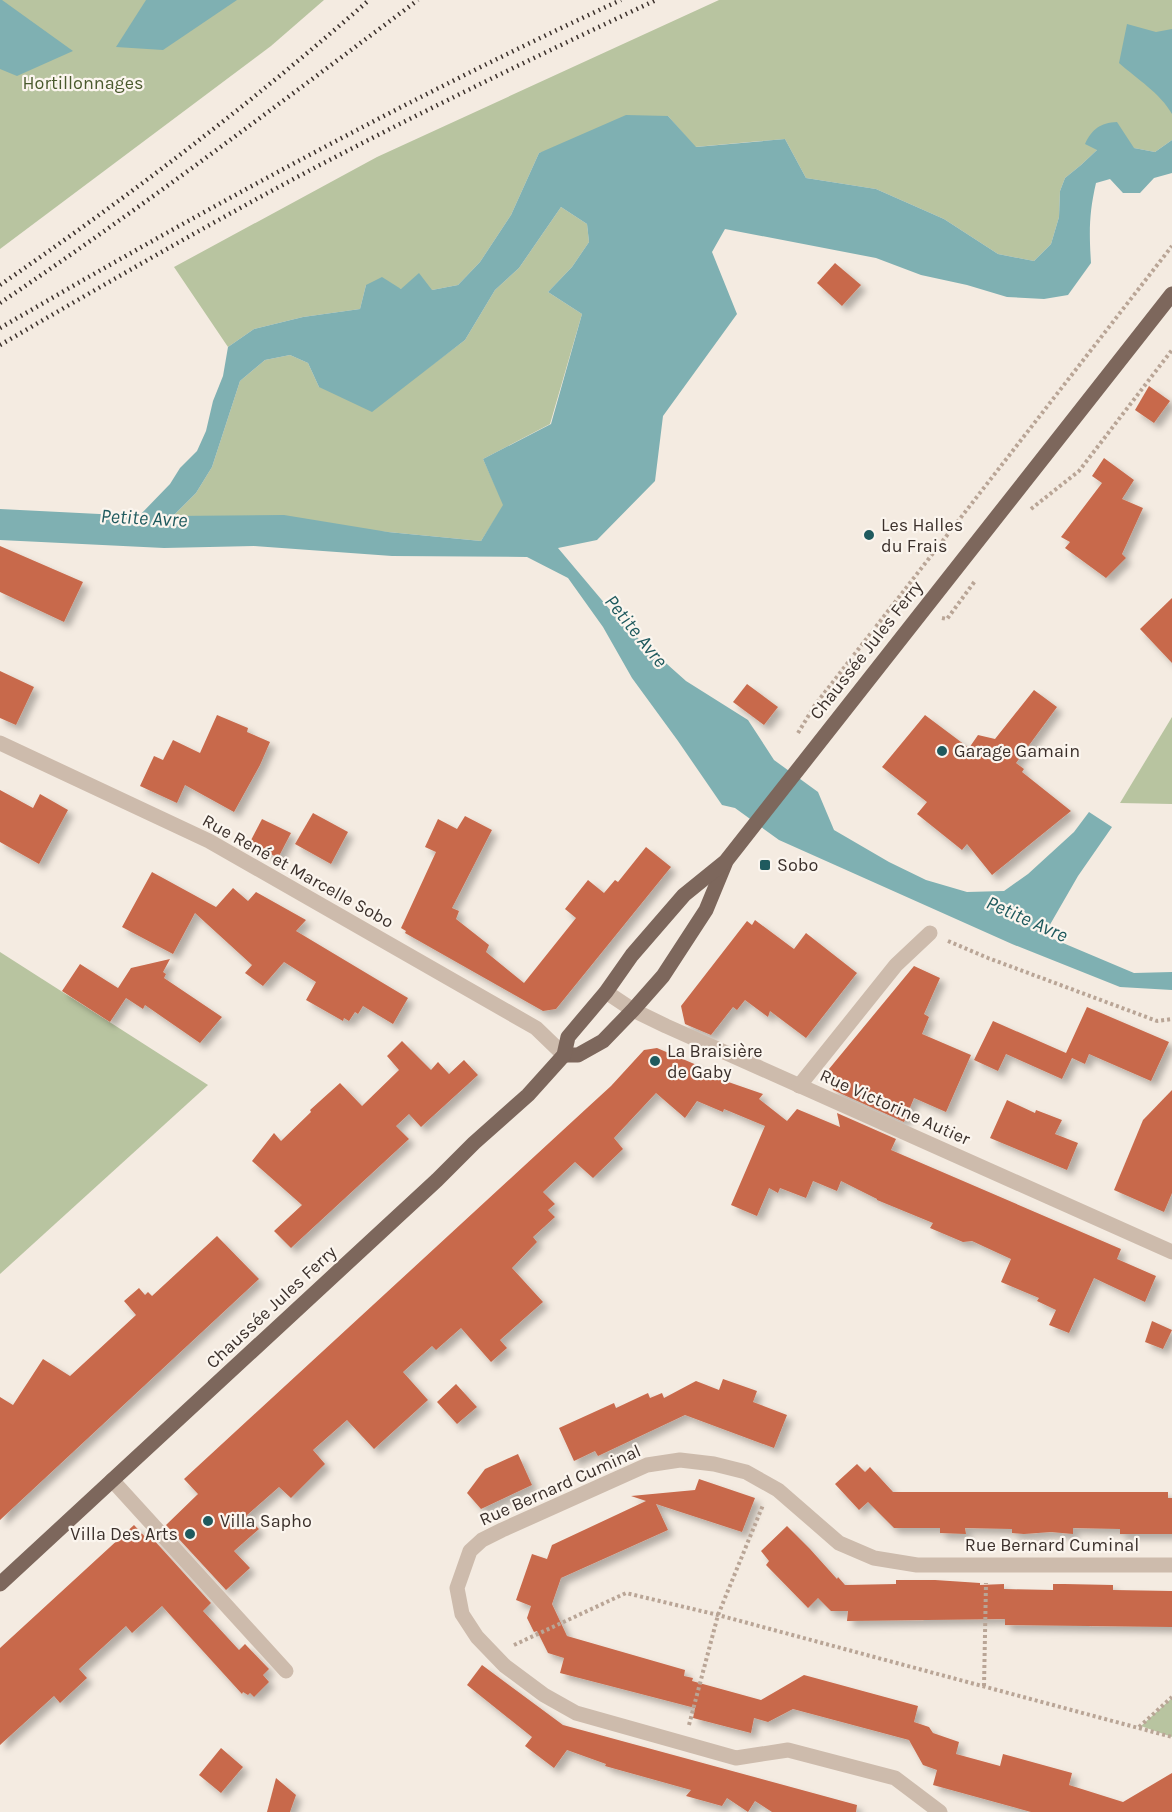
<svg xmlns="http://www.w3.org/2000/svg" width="1172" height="1812" viewBox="0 0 1172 1812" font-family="Karla,sans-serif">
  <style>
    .green { fill: #b8c4a0 }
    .water { fill: #7fb0b2; fill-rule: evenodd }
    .building { fill: #c8694b; filter: url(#shadow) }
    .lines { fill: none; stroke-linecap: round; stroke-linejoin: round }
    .path { stroke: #b9a596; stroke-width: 4; stroke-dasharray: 3 3; stroke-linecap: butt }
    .minor { stroke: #cdbbac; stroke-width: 15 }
    .major { stroke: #7d675c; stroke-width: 15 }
    .rail { stroke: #3b302b; stroke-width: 4.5; stroke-dasharray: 1.5 4.5; stroke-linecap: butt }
    .poi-dot { fill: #1f5a5e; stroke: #fbf5ee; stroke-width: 2 }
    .labels { text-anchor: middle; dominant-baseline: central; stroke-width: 4.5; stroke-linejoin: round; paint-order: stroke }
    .park-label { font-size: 18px; fill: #4a5a2e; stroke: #fbf5ee }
    .poi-label { font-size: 18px; fill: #3b302b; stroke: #fbf5ee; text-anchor: start }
    .street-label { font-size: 18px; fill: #3b302b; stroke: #fbf5ee }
    .water-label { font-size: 20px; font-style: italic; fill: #1f5a5e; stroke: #fbf5ee }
  </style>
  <defs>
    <filter id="shadow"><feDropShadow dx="5.5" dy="5.5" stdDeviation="3" flood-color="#0004"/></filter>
  </defs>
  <rect width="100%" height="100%" fill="#f4ebe1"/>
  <!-- green -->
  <g class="green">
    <polygon points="0,0 324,0 271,46 0,249"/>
    <polygon points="719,0 1172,0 1172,140 1155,152 1134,148 1097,150 1081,165 1065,178 1060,191 1059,217 1051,244 1034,261 998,254 944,219 876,189 806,178 785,139 695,147 668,116 539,153 511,215 480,262 458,285 432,290 402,289 366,285 360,309 303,317 254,329 228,347 174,267 377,157"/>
    <polygon points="561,207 587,224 589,242 572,267 548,292 582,314 550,424 483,459 504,505 481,541 388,532 172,517 196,493 212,467 240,381 265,360 290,355 308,363 319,387 424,371 465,340 495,290 519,268"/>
    <polygon points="1172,717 1172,804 1120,803"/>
    <polygon points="0,952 208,1085 0,1274"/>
    <polygon points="1172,1698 1172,1737 1141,1726"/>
  </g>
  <!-- water -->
  <g class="water">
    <polygon points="0,0 2,0 73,51 17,76 0,69"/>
    <polygon points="146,0 237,0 163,50 116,47"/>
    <path d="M 1127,24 L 1156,32 L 1172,29 L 1172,114 C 1160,93 1137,79 1119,63 Z"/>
    <path d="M 626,115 L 668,116 L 696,147 L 785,139 L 806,178 L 876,189 L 944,219 L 998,254 L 1034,261 L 1051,244 L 1059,217 L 1060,191 L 1065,178 L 1081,165 L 1097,150 L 1085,144 C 1092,129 1100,123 1117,122 L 1134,148 L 1155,152 L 1172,140 L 1172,173 L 1154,178 L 1140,193 L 1123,193 L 1110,179 L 1096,183 C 1089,213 1089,232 1091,263 L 1068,295 L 1044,299 L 1007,297 L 967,285 L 921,275 L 876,258 L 725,229 L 712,252 L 737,314 L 663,416 L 655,481 L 597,540 L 558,548 L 622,624 L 686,681 L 748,720 L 774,760 L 818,792 L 834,830 L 889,862 L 926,880 L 967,892 L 1004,891 L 1028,874 L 1074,832 L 1089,812 L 1112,827 L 1078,876 L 1044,935 L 1134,973 L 1172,972 L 1172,990 L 1120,987 L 1012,944 L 779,840 L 735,808 L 722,805 L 678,741 L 632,678 L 603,627 L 568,578 L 527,557 L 392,556 L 254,546 L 164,548 L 0,540 L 0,509 L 139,516 L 170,484 L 180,468 L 197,451 L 206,431 L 213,401 L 223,376 L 228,347 L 254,329 L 303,317 L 360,309 L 366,285 L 382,277 L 401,289 L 419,273 L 432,290 L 458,285 L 480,262 L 511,215 L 539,153 ZM 561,207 L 587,224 L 589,242 L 572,267 L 548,292 L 582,314 L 551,424 L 483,459 L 503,505 L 481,541 L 388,532 L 284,515 L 173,516 L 196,493 L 212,467 L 240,381 L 265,360 L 290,355 L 308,363 L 319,387 L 372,412 L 465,340 L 495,290 L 519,268 Z"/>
  </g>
  <!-- building -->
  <g class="building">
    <polygon points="835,263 861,285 842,306 817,283"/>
    <polygon points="1149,386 1170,401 1154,423 1135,410"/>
    <polygon points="1104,458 1134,480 1122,499 1143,508 1122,554 1126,558 1106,578 1065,548 1070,542 1061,537 1102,483 1092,476"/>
    <polygon points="0,546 83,582 64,622 0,592"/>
    <polygon points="1172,598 1172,663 1140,629"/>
    <polygon points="0,671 34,687 16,725 0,718"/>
    <polygon points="747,684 778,707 764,725 733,702"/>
    <polygon points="1034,690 1057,707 1016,763 1024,769 1022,772 1071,811 992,875 967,844 962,850 917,814 927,802 882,767 925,715 969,748 978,735 995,739"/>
    <polygon points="217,715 248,728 247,732 270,742 260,765 234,812 185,785 177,803 140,786 154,756 163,760 173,740 200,753"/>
    <polygon points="0,790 33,808 40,794 68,810 39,864 0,842"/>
    <polygon points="313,813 348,832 331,864 295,844"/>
    <polygon points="465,816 492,830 452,908 459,911 456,919 489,945 486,952 524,983 576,918 565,909 588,880 604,893 615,880 618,882 646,847 671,867 556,1009 543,1011 405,933 406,931 401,928 436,852 425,847 438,819 457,829"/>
    <polygon points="262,819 291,833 278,858 250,842"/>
    <polygon points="152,872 216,907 233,888 248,901 256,892 306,920 296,931 408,998 393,1024 363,1006 358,1014 355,1012 349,1021 344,1018 343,1021 306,1000 316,982 284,962 263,986 245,973 252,965 195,913 173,954 122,927"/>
    <polygon points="755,920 794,949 806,933 857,973 806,1038 770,1011 768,1017 745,1000 737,1010 733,1007 711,1035 685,1024 681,1006 747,921 752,925"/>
    <polygon points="170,959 163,972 166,974 164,978 222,1017 200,1043 145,1005 143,1009 126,998 110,1022 62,991 80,964 118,988 131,968"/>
    <polygon points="914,966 940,978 924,1014 929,1017 922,1034 971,1055 946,1112 914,1098 904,1122 833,1090 829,1069"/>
    <polygon points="1087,1007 1169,1042 1151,1081 1089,1054 1085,1064 1072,1058 1062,1079 1006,1054 998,1071 974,1060 993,1021 1066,1053"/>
    <polygon points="402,1041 431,1070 438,1062 449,1074 464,1060 478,1075 421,1127 409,1114 396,1126 409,1139 291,1248 274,1231 302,1205 252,1161 274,1133 281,1141 311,1112 310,1110 340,1083 362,1106 399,1070 387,1056"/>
    <polygon points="657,1048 713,1072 711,1076 763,1094 759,1099 787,1121 797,1109 840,1127 837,1113 896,1139 891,1150 1121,1249 1117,1259 1156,1276 1145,1302 1094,1278 1069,1333 1049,1325 1056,1310 1037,1301 1039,1298 1001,1282 1011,1259 972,1241 963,1242 930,1228 933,1223 877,1200 877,1199 841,1181 837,1191 813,1181 806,1198 780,1188 778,1193 769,1188 757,1216 731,1205 765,1126 724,1109 723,1112 697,1101 685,1118 656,1093 614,1138 623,1149 593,1178 575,1162 543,1192 555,1204 548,1210 555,1217 533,1237 537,1242 512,1268 543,1302 500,1340 507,1348 491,1362 461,1328 436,1350 432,1346 403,1372 428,1400 374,1449 347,1420 313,1450 325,1464 291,1498 279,1487 246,1516 259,1529 234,1551 250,1568 226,1590 166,1525 198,1494 184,1479 587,1108 611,1086 644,1050"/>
    <polygon points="1172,1090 1172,1193 1164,1212 1114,1190 1143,1120"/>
    <polygon points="1007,1100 1035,1113 1036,1110 1062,1120 1055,1134 1078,1143 1067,1170 990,1138"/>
    <polygon points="217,1236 259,1279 0,1520 0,1397 13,1405 43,1359 70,1376 136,1315 124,1301 139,1288 145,1295 148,1292 152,1296"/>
    <polygon points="1152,1321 1172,1330 1163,1349 1145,1342"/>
    <polygon points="723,1379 757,1391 753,1402 787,1415 774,1448 685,1415 598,1456 595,1451 574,1461 559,1428 614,1403 616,1408 648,1393 650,1398 662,1393 664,1398 696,1381 719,1390"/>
    <polygon points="456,1384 477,1407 457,1424 437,1402"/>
    <polygon points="518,1454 532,1485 481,1509 467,1493 485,1469"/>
    <polygon points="857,1464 865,1472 870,1467 893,1492 1168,1492 1168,1498 1172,1498 1172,1534 1120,1534 1120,1529 1073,1528 1073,1534 1051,1532 1024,1534 1012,1533 1012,1529 965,1528 966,1534 940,1533 940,1528 894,1528 868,1502 859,1510 835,1484"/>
    <polygon points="699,1479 755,1498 742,1532 656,1504 668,1530 561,1578 552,1604 567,1636 685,1670 684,1676 693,1678 692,1681 761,1700 804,1675 918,1706 914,1722 929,1727 933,1733 959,1742 956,1754 1000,1766 1003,1754 1072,1773 1069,1785 1123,1802 1172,1773 1172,1812 1031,1812 933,1785 937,1770 923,1765 909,1740 793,1709 768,1722 754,1718 751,1733 693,1718 695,1708 560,1673 564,1658 548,1653 537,1631 534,1632 527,1618 531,1606 516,1600 532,1554 547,1559 552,1545 646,1501 631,1496 695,1490"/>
    <polygon points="134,1525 149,1541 152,1538 211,1603 203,1611 239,1650 245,1644 269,1669 263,1675 269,1682 254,1697 250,1693 248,1695 243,1692 242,1694 162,1606 132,1633 126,1626 79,1669 87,1678 60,1703 54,1696 0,1745 0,1648"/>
    <polygon points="787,1526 810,1549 837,1579 838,1577 845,1585 896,1584 896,1580 935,1580 980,1583 980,1585 1004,1584 1004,1589 1053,1590 1053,1584 1064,1584 1113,1585 1113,1590 1172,1591 1172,1627 1005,1625 1005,1619 847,1621 848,1611 831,1611 818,1598 808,1608 766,1565 769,1561 761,1551"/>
    <polygon points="482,1665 563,1725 857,1805 856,1812 772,1812 755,1801 748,1812 727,1798 722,1806 686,1796 691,1790 605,1766 606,1764 567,1750 554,1768 525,1746 532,1737 467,1685"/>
    <polygon points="221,1748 243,1767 221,1793 199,1775"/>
    <polygon points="276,1778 296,1795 290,1812 267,1812"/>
  </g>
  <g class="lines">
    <!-- path -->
    <g class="path">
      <polyline points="1031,509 1079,471 1172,350"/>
      <polyline points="942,618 947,619 975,581"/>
      <polyline points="798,733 815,705 1172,246"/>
      <polyline points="948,941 988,958 1157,1021 1172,1019"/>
      <polyline points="514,1645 626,1593 718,1615 1172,1737"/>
      <polyline points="984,1686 986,1583"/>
      <polyline points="689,1725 718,1615 763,1505"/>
      <polyline points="1139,1727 1172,1697"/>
    </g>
    <!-- minor -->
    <g class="minor">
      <polyline points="0,743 209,841 536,1028 564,1055"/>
      <polyline points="606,992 633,1010 666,1026 1172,1252"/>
      <polyline points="799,1086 896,965 930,933"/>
      <polyline points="112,1480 286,1671"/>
      <polyline points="940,1812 895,1778 788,1750 736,1758 576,1713 544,1695 505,1666 477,1637 462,1614 457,1588 470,1551 482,1540 502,1530 647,1465 680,1460 714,1464 746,1472 778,1490 839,1543 874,1558 917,1565 1172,1565"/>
    </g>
    <!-- major -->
    <g class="major">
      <polyline points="564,1055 578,1055 603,1041 633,1010 663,976 706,910 725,864"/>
      <polyline points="0,1584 437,1180 474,1143 528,1095 564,1055 568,1037 606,992 632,955 684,895 726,861 1172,294"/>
    </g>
    <!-- rail -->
    <g class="rail">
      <path d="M 0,285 C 128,197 252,103 369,0"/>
      <path d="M 0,303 C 143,207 280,103 418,0"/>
      <path d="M 0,328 C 203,210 408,98 621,0"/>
      <path d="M 0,345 C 100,287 200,229 301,175 C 418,113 537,56 656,0"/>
    </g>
  </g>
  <!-- markers -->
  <g class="poi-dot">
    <circle cx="869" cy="535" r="6"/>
    <circle cx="942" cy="751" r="6"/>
    <rect x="759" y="859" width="12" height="12" rx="3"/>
    <circle cx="655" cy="1061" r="6"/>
    <circle cx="208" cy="1521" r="6"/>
    <circle cx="190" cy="1534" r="6"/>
  </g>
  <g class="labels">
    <!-- park labels -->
    <g class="park-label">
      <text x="83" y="83">Hortillonnages</text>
    </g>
    <!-- poi labels -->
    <g class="poi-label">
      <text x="881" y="525">Les Halles<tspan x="881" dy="21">du Frais</tspan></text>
      <text x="954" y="751">Garage Gamain</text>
      <text x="777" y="865">Sobo</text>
      <text x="667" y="1051">La Braisière<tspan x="667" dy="21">de Gaby</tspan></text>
      <text x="220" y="1521">Villa Sapho</text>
      <text x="178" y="1534" text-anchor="end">Villa Des Arts</text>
    </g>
    <!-- street labels -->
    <g class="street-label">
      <text transform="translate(866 650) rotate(-52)">Chaussée Jules Ferry</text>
      <text transform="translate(298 871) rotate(29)">Rue René et Marcelle Sobo</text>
      <text transform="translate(895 1107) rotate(24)">Rue Victorine Autier</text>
      <text transform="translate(271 1307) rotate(-43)">Chaussée Jules Ferry</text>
      <text transform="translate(560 1485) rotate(-24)">Rue Bernard Cuminal</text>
      <text x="1052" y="1545">Rue Bernard Cuminal</text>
    </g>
    <!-- water labels -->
    <g class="water-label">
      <text transform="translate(144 518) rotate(3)">Petite Avre</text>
      <text transform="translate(636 631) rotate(51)">Petite Avre</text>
      <text transform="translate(1027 919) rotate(24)">Petite Avre</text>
    </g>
  </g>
</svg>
